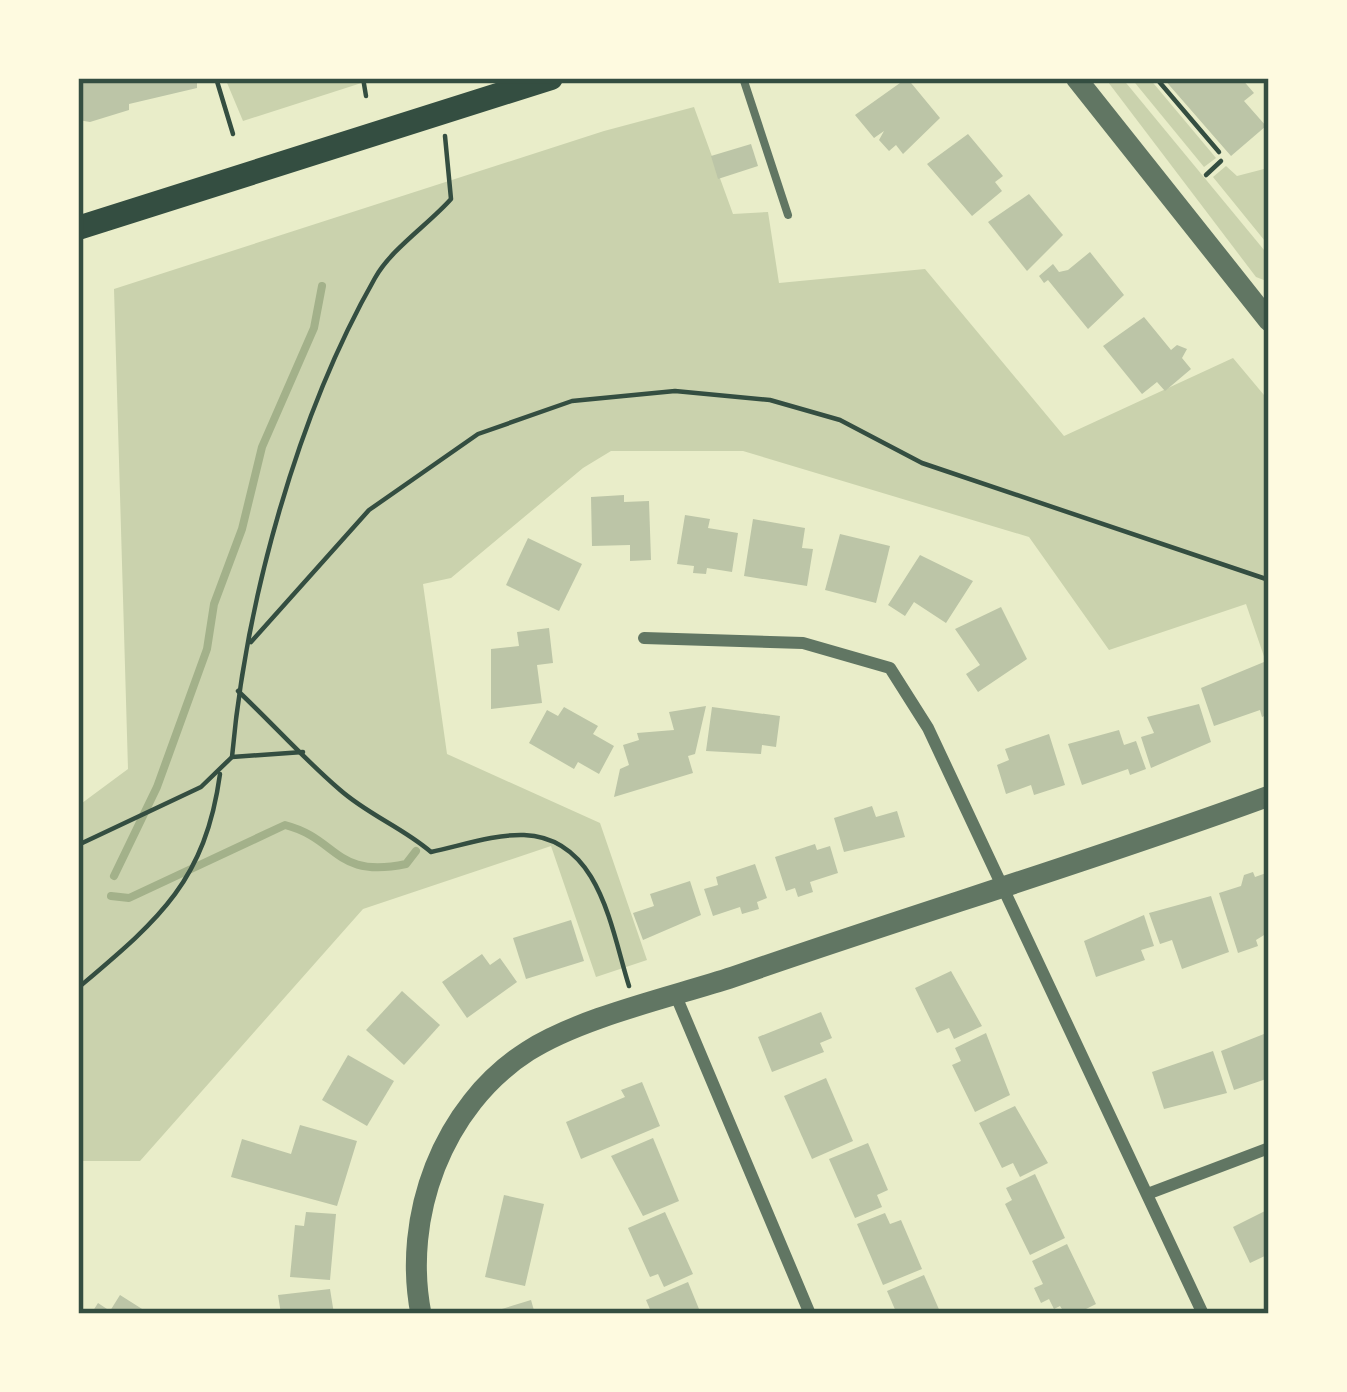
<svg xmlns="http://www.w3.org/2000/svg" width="1347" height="1392" viewBox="0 0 1347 1392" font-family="Manrope,sans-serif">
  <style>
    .green { fill: #cad2ad }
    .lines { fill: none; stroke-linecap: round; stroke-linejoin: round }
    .stream { stroke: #a3b18a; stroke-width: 8 }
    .building { fill: #bcc5a7 }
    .path { stroke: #344e41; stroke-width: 4.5 }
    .service { stroke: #617663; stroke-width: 8 }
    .minor { stroke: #617663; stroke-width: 12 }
    .tertiary { stroke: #617663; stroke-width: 21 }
    .secondary { stroke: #344e41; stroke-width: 24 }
    .neatline { fill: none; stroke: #344e41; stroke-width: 4.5 }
  </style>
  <rect width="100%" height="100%" fill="#e9edc9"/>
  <!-- green -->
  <g class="green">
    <polygon points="225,78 377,78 243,121"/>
    <polygon points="1105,78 1122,78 1269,256 1269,282 1256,277"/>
    <polygon points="1131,78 1149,78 1216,158 1204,167"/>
    <polygon points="694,107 733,214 768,212 779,283 925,269 1064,436 1233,358 1269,401 1269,671 1246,604 1109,650 1029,537 743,451 611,451 583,468 451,578 423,584 447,754 600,823 647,960 596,977 551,846 363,909 140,1161 78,1161 78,806 128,769 114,289 604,131"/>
    <polygon points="1226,166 1237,176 1264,169 1269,246 1213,177"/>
  </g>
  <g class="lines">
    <!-- stream -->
    <g class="stream">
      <polyline points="114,876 157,787 207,649 214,604 242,529 262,447 314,328 322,286"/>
      <path d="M 111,896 L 129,898 L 285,825 C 339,839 334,879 406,864 L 416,851"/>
    </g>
  </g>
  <!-- building -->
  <g class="building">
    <polygon points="78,78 205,78 206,79 197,82 197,88 129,104 129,110 90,122 78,120"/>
    <polygon points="907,78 940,118 903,154 896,145 889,151 879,140 884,131 874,138 855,115"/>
    <polygon points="1163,78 1241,78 1254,93 1244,101 1266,126 1231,156"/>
    <polygon points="968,134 1003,176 995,182 1002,191 972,216 927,164"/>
    <polygon points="751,144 758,166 718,179 711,156"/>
    <polygon points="1029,194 1063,235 1027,271 988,222"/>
    <polygon points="1090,252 1124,295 1088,329 1048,280 1044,283 1039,276 1053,264 1059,272 1068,270"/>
    <polygon points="1144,317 1171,350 1177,345 1187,349 1182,358 1191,369 1165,391 1157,382 1142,394 1103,346"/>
    <polygon points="624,495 624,502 649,501 651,560 630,561 630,545 592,546 591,497"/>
    <polygon points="685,515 710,519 708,528 738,533 732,572 707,568 706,574 693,573 694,566 677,564"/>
    <polygon points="753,519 805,528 802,548 813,549 807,586 744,576"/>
    <polygon points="840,534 890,546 876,603 825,590"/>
    <polygon points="528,538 582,564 559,611 506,585"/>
    <polygon points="920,555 973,581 946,623 914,602 905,616 888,605"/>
    <polygon points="1001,607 1027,659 978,692 966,674 980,665 955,629"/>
    <polygon points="549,628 553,663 537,665 542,703 491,709 491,649 519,646 517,632"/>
    <polygon points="1264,662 1269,714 1262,717 1260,710 1214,726 1201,688"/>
    <polygon points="1199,704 1211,742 1151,768 1141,737 1154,733 1147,717"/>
    <polygon points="706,706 695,754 688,756 693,773 614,797 620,769 629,765 623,745 639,740 637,733 674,730 669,712"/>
    <polygon points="564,707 598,726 593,734 614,746 599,774 578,762 574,769 529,743 547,710 558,716"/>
    <polygon points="712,707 780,716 776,747 762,745 761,754 706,751"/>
    <polygon points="1119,730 1124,745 1136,741 1146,769 1130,775 1128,769 1082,785 1068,744"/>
    <polygon points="1049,734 1065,785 1034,795 1031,785 1006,794 997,765 1009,760 1005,749"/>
    <polygon points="872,806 876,817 897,811 905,837 844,852 834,818"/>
    <polygon points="815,844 817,850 830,846 838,873 810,882 813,892 798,897 795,888 786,891 775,857"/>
    <polygon points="755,864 767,898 757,902 759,909 742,914 740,907 713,916 704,889 718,885 716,877"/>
    <polygon points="1253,872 1255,877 1269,872 1269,932 1256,940 1258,946 1238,953 1219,893 1241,886 1244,875"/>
    <polygon points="690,881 701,915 643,940 633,913 654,906 650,894"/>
    <polygon points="1211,896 1229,952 1182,969 1172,940 1160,944 1149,913"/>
    <polygon points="1144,915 1154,946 1141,950 1145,960 1096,977 1084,941"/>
    <polygon points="571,920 584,961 526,979 513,938"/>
    <polygon points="482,954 490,965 500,958 517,982 467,1018 442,982"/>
    <polygon points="951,971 982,1026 954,1039 949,1028 937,1033 915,988"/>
    <polygon points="402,991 440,1025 404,1065 366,1030"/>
    <polygon points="821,1012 832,1038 820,1043 824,1052 772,1072 758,1037"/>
    <polygon points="1269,1032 1269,1078 1234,1090 1221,1051"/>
    <polygon points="986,1033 1010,1095 975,1112 952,1065 961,1061 955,1048"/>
    <polygon points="1213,1051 1227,1093 1164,1109 1152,1072"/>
    <polygon points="348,1055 394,1081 367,1126 322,1100"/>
    <polygon points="826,1078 853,1141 812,1159 784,1096"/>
    <polygon points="642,1082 660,1126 581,1159 566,1122 625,1097 621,1090"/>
    <polygon points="1015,1106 1048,1163 1020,1177 1013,1163 1002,1168 979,1123"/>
    <polygon points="300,1125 357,1141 337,1206 231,1177 242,1139 291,1154"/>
    <polygon points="653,1138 679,1201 643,1216 611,1156"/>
    <polygon points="868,1143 888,1190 877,1195 882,1207 855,1218 829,1159"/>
    <polygon points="1035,1174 1065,1238 1030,1255 1005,1204 1012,1200 1006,1188"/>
    <polygon points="504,1195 544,1204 525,1286 485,1277"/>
    <polygon points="1269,1209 1269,1254 1250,1263 1233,1227"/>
    <polygon points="306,1212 336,1214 330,1280 290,1277 295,1225 304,1226"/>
    <polygon points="665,1212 693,1274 664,1287 658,1274 650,1277 628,1228"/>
    <polygon points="885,1213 890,1224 901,1220 922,1269 883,1285 857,1224"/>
    <polygon points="1067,1244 1096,1304 1076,1314 1065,1314 1060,1306 1054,1309 1049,1299 1041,1303 1034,1288 1043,1284 1032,1261"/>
    <polygon points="924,1275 941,1314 897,1314 887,1291"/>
    <polygon points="688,1282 701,1314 666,1314 664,1309 652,1314 646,1300"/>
    <polygon points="330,1289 334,1314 281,1314 278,1295"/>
    <polygon points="120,1295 150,1314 91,1314 98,1303 110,1311"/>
    <polygon points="531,1300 535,1314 490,1314 489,1313"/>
  </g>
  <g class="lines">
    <!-- path -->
    <g class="path">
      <polyline points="216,78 233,134"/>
      <polyline points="363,78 366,96"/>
      <polyline points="1156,78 1219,152"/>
      <polyline points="1206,175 1221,161"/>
      <polyline points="251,642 369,510 478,434 572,401 675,391 770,400 840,420 922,463 1269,580"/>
      <path d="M 238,691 C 272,723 304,759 339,789 C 368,815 402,827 431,852 C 460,846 495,834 524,835 C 600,838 611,929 629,986"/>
      <polyline points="232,757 303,752"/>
      <path d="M 78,845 L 201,787 L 232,757 C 246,601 297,415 375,278 C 391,249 429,224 451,199 L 445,136"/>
      <path d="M 78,988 C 157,921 205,883 220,774"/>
    </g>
    <!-- service -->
    <polyline class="service" points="743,78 788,215"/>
    <!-- minor -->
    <g class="minor">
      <polyline points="644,638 803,643 890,668 928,728 1203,1314"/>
      <polyline points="676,996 810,1314"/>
      <polyline points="1150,1193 1269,1148"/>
    </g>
    <!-- tertiary -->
    <g class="tertiary">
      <polyline points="1076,78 1269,321"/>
      <path d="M 421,1314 C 402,1217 442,1106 528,1051 C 581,1017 672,997 733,977 C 911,915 1092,861 1269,796"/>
    </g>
    <!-- secondary -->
    <polyline class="secondary" points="78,228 551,78"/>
  </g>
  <!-- border -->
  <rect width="1347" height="1392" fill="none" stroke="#fefae0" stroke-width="162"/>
  <rect x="81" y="81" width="1185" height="1230" class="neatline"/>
</svg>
